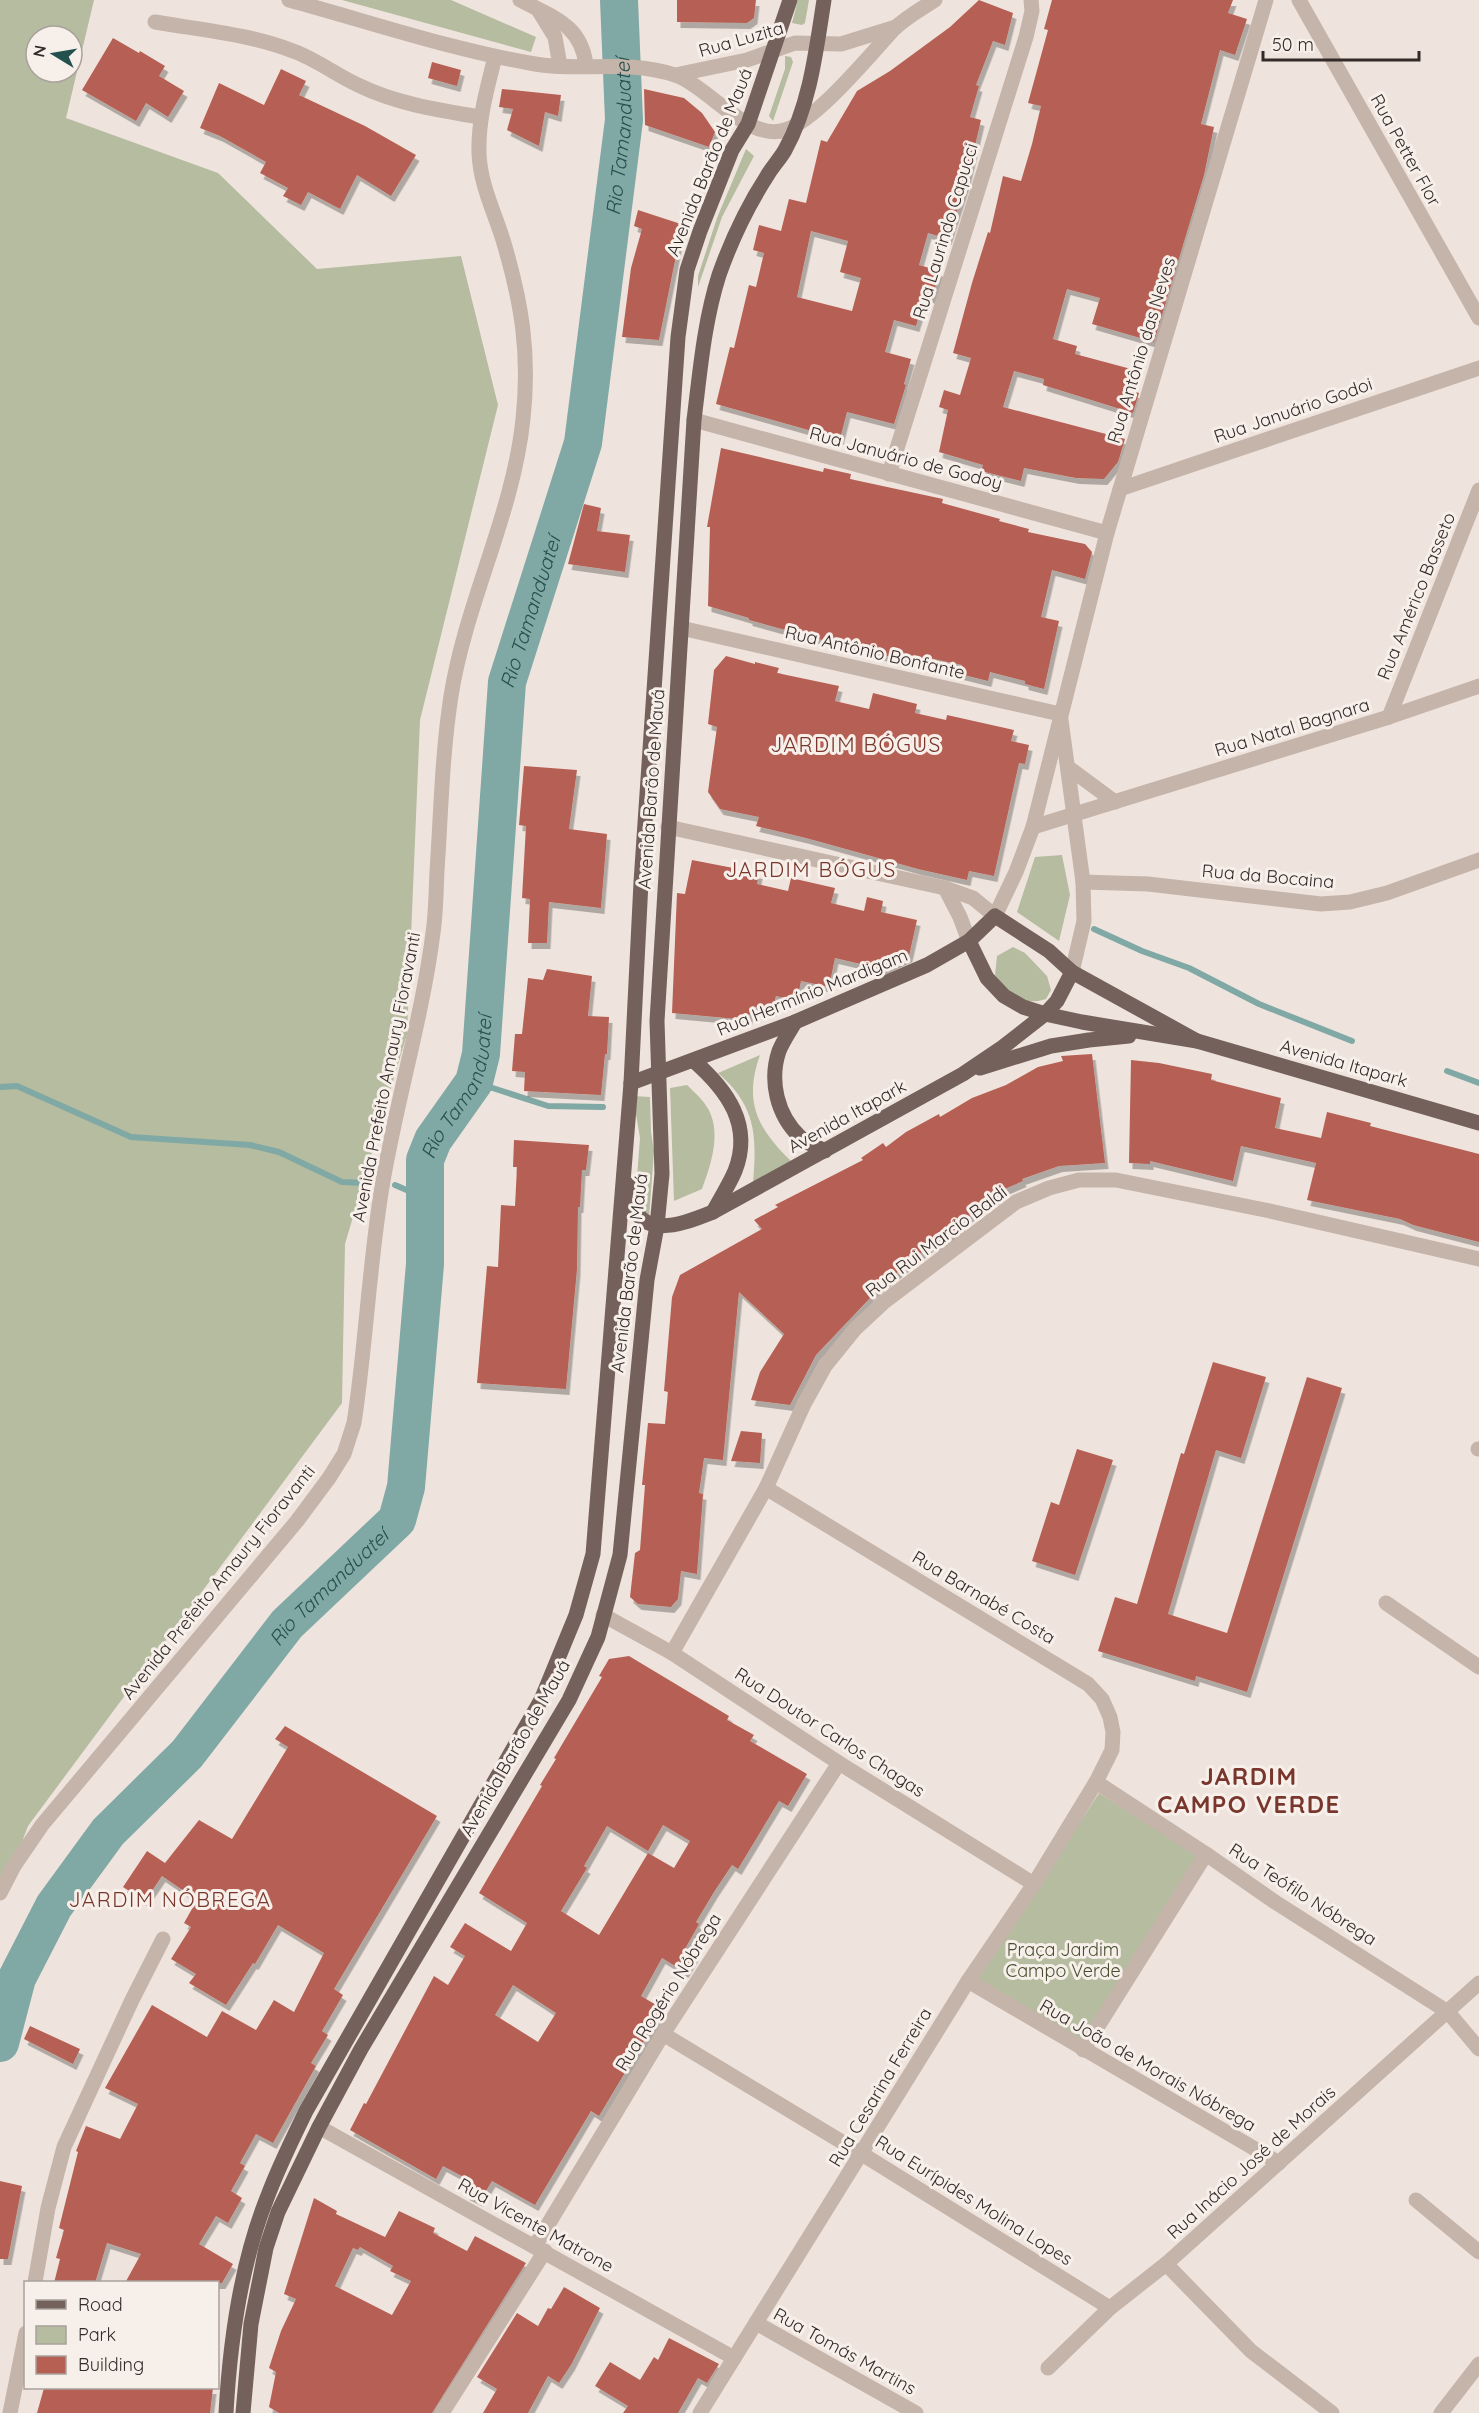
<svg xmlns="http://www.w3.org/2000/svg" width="1479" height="2413" viewBox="0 0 1479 2413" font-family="Quicksand,sans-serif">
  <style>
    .green { fill: #b5bc9f; fill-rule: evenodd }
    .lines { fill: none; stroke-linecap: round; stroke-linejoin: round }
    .stream { stroke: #80a8a5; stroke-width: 6 }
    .river { stroke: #80a8a5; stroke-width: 38 }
    .building { fill: #b66054; fill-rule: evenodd; filter: url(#shadow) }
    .minor { stroke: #c5b4aa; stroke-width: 15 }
    .major { stroke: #74615c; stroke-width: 15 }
    .labels { text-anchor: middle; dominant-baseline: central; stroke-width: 6; stroke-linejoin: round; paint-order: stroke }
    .street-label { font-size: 18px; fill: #342b29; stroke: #f7efe9 }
    .park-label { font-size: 18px; fill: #474f30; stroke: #f7efe9 }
    .water-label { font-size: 20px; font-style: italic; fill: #24504e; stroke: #f7efe9 }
    .quarter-label { font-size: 21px; letter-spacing: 1.5px; fill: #78362c; stroke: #f7efe9 }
    .district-label { font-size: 24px; font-weight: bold; letter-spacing: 1.5px; fill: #78362c; stroke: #f7efe9 }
  </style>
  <defs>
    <filter id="shadow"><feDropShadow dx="3.5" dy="6" stdDeviation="0" flood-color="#0004"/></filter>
  </defs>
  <rect width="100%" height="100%" fill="#efe4dd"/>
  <!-- green -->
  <g class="green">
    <path d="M 0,0 L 94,0 L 66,118 L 218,173 L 317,269 L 461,256 L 498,405 L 420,720 L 407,1034 L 345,1244 L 342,1403 L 28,1826 L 0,1900 ZM 36,36 L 72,36 L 72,72 L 36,72 Z"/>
    <polygon points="342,0 451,0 536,37 531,52"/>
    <polygon points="798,0 809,0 805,23 802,25 792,23"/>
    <polygon points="785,56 791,57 793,62 773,121 769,116 785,69"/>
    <polygon points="746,149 754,156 722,217 698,287 698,276 717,218"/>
    <polygon points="1062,855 1070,895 1059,941 1017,912 1035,857"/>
    <path d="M 1013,947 L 1025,953 L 1047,976 L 1051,990 L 1046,999 C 1022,1007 1008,993 995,975 L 997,956 Z"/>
    <path d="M 760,1055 C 743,1103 758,1129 792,1162 L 753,1183 C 757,1135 756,1106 718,1073 Z"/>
    <path d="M 687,1085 C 695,1093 707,1103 711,1115 C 720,1139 710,1167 702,1189 L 674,1201 L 670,1088 Z"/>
    <polygon points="633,1096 650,1097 651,1132 654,1151 649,1218 644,1216 644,1197 636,1190 640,1138"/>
    <polygon points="1099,1793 1199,1856 1082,2044 978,1979"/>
  </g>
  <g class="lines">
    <!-- stream -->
    <g class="stream">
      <polyline points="1094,929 1142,951 1189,968 1259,1004 1352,1041"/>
      <polyline points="1447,1071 1479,1083"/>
      <polyline points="474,1082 548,1106 603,1107"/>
      <polyline points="0,1087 17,1086 131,1137 250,1145 279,1152 342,1182 364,1183"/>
      <polyline points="395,1185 425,1198"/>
    </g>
    <!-- river -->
    <path class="river" id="s1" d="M 0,2043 L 17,1978 L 54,1906 L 108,1832 L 187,1754 L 287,1624 L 397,1520 L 406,1487 L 425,1264 L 425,1160 L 433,1140 L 474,1082 L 481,1054 L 507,682 L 583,443 L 624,120 L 619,0"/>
  </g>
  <!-- building -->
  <g class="building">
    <polygon points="677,0 756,0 754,18 747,23 677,22"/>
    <path d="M 979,0 L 1013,13 L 1005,45 L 993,41 L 976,85 L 979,86 L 970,117 L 981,120 L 967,180 L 948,239 L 928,233 L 919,265 L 940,271 L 932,298 L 925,295 L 916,326 L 894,320 L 885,352 L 911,359 L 904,384 L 906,385 L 894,424 L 847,412 L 840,439 L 716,404 L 730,347 L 734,348 L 749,285 L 756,287 L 764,253 L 753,250 L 759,225 L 781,231 L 789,199 L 806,203 L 821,140 L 827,142 L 857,91 L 890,71 L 950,27 ZM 811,231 L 848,241 L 840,272 L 861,278 L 852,311 L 797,297 Z"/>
    <polygon points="1052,0 1233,0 1228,13 1247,19 1235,55 1220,50 1201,124 1214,127 1204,175 1154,342 1092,324 1100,298 1067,289 1053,339 1077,346 1075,354 1131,369 1125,389 1139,393 1133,413 1043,385 1044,379 1014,371 1003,407 1125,439 1118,462 1104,479 1076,478 1024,468 1021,481 981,471 983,465 939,452 948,410 939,407 944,390 960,395 971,358 953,353 972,283 988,232 990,233 1003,176 1021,181 1032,144 1041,106 1028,103 1048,30 1044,29"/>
    <polygon points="113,38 139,53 140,51 165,66 159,76 184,91 168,117 146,103 136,121 82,90"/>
    <polygon points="432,62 461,70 457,86 428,78"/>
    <polygon points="281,69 306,81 299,95 365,126 416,155 391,196 357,175 340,209 308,192 301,205 283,196 288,188 260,173 266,162 220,136 200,128 219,83 264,105"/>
    <polygon points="502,89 561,95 558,116 545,112 539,146 507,130 513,109 499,107"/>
    <polygon points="644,89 684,98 702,113 715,132 709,147 645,125"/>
    <polygon points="638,210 684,225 678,246 659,340 622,337 631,268 642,229 634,226"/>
    <polygon points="721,448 823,472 824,468 851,474 850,479 943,499 942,503 1000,519 999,521 1029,529 1028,532 1085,544 1092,552 1085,579 1052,570 1041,617 1059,621 1044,689 1025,684 1025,681 990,672 988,681 960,674 962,665 929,658 927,664 866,652 749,620 749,618 708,606 710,527 707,527"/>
    <polygon points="584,504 601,508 597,531 630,535 625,572 568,564"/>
    <polygon points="726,656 755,664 755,662 779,668 777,673 839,686 835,701 869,709 873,693 917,704 915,713 946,720 947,715 1014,730 1011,741 1029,745 1025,764 1019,763 994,876 969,871 967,880 918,869 806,838 756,826 759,817 720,809 708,792 717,727 708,724 714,670"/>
    <polygon points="524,766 577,770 569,829 607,834 601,908 549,902 547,943 528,943 530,899 522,898 526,826 519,825"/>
    <polygon points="692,860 759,873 757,884 788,891 791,878 835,888 831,903 864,911 867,897 883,901 881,912 917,920 909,956 882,969 835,958 829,987 801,981 797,1001 776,996 772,1011 752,1006 748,1020 672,1013 677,893 685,894"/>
    <polygon points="547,969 592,976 588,1016 609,1017 607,1054 605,1054 601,1095 524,1091 525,1072 512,1071 515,1034 522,1034 528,978 543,980"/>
    <polygon points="1092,1054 1105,1163 1059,1166 1022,1179 1023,1181 1000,1191 1001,1195 960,1222 962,1226 937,1248 933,1243 870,1295 871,1297 816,1355 790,1405 751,1400 760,1372 784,1334 739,1292 723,1460 704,1458 699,1493 703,1494 697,1574 681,1571 678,1599 671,1607 638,1604 630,1597 635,1553 640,1550 645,1485 642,1485 648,1423 665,1424 668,1392 664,1391 672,1297 680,1275 762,1229 754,1220 778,1207 775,1205 863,1160 861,1158 883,1143 886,1147 906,1132 939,1114 940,1117 972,1098 1006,1085 1038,1067 1063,1061 1061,1056"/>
    <polygon points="1131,1060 1159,1063 1212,1074 1211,1080 1281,1098 1275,1128 1321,1138 1327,1112 1371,1123 1370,1126 1479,1154 1479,1242 1413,1225 1400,1219 1307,1200 1316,1163 1241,1146 1233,1181 1150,1161 1150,1164 1129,1163"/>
    <polygon points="514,1140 589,1145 586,1170 582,1170 580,1207 578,1207 577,1269 566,1389 477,1383 487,1266 498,1267 501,1205 515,1206 517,1167 513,1167"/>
    <polygon points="1213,1362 1266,1377 1241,1458 1216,1450 1168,1614 1227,1633 1307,1377 1342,1388 1247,1692 1196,1676 1195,1681 1098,1651 1115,1597 1137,1604 1181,1453 1184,1454"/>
    <polygon points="741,1431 762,1433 760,1463 731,1461"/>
    <polygon points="1077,1449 1113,1460 1075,1575 1032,1561 1051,1502 1059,1505"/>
    <path d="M 629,1656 L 729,1716 L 727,1720 L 754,1735 L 750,1741 L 807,1774 L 788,1806 L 779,1801 L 738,1869 L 732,1865 L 714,1892 L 696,1922 L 699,1924 L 685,1949 L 695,1955 L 685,1972 L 662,1958 L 641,1996 L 663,2009 L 599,2116 L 591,2111 L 535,2205 L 492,2181 L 480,2201 L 466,2194 L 473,2182 L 443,2166 L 436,2179 L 350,2130 L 364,2103 L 366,2104 L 434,1976 L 448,1985 L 465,1956 L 450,1947 L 465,1923 L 511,1951 L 527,1923 L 479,1893 L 542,1786 L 540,1785 L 556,1759 L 554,1758 L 602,1677 L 599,1676 L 609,1659 ZM 663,1825 L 690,1841 L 674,1868 L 648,1853 L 599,1935 L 561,1911 L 587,1868 L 584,1866 L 607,1826 L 648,1851 ZM 513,1985 L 556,2013 L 538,2042 L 495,2015 Z"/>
    <polygon points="285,1726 437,1816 334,1989 343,1995 322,2031 328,2035 311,2063 316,2066 273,2143 256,2134 240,2163 245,2166 231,2191 242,2198 228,2223 216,2216 199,2244 233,2264 222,2283 125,2283 141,2254 107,2243 95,2283 54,2283 60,2259 56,2258 64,2230 59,2228 78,2152 76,2151 86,2126 120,2139 138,2104 105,2088 152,2005 207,2037 222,2011 256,2030 274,2000 294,2012 324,1953 278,1925 255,1964 253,1963 226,2005 189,1983 196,1974 171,1959 191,1927 184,1923 197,1900 162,1876 145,1901 123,1887 147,1851 165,1863 199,1820 232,1839 288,1747 275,1739"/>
    <polygon points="30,2026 80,2049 73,2064 24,2039"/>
    <polygon points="0,2181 22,2186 8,2259 0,2259"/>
    <path d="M 314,2198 L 337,2211 L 336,2214 L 385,2237 L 399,2211 L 435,2228 L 433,2233 L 467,2251 L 475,2236 L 526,2263 L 432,2413 L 279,2413 L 269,2407 L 276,2372 L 269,2368 L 281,2331 L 296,2299 L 284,2294 ZM 360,2247 L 393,2266 L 390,2271 L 411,2281 L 392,2315 L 335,2286 L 353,2248 L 358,2250 Z"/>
    <polygon points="564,2287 600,2308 571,2365 559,2383 548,2376 528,2413 483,2413 497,2389 477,2377 517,2313 538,2326 548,2308 551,2309"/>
    <polygon points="669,2338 719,2364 707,2383 698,2378 678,2413 623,2413 628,2406 595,2386 610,2362 640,2380 654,2357 658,2360"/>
    <polygon points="44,2388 213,2388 210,2413 37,2413"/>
  </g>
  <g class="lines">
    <!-- minor -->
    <g class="minor">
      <path d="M 289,0 C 370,22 452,50 535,64 C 580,72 628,59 675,75 C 709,87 748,142 785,130 C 816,121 871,54 894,29 C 905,18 921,9 935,0"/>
      <path d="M 520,0 C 552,17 581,24 586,65"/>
      <polyline points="1299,0 1479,318"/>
      <polyline points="539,11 555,37 560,66"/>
      <path d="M 155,22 C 201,30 250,34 293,51 C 316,59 336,75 358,85 C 397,104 438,110 480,117"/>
      <polyline points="675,75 747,60 795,43 841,44 896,27"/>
      <polyline points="694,420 1107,533"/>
      <polyline points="889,474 1026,37 1032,11 1031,0"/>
      <polyline points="1120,489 1479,368"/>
      <polyline points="681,628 1060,714"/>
      <polyline points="1389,717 1479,490"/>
      <polyline points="1061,720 1083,882 1084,921 1072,972"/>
      <polyline points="1069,768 1115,802"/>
      <polyline points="668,827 945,888 973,898 995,916 1016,872 1033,827 1107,533 1266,0"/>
      <polyline points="1033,827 1389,717 1479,686"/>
      <polyline points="1083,882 1148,884 1321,904 1350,902 1387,893 1479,860"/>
      <polyline points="945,888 960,917 969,941"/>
      <polyline points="1478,1449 1479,1449"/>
      <polyline points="1386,1603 1479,1667"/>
      <polyline points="603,1615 672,1653 839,1763 1034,1884"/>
      <polyline points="672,1653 766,1488 804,1404 825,1366 855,1329 884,1302 1016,1202 1049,1188 1079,1180 1116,1180 1270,1211 1479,1259"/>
      <polyline points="1096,1782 1206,1854 1275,1902 1448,2012 1479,2049"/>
      <path d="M 0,1893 L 14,1866 L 42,1825 L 297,1521 L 329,1478 L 344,1454 L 354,1423 C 366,1345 369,1265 382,1187 C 396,1102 422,1019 433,933 C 436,913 436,891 437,871 C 441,812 442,754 451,696 C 466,601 513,515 523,419 C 530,354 522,303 503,240 C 494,211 480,184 479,153 C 478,120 487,89 495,57"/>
      <polyline points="968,1981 1279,2163"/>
      <polyline points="663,2034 862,2154 1110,2308"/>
      <polyline points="1083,2050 1206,1854"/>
      <polyline points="319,2127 734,2358"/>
      <polyline points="1416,2200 1479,2252"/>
      <polyline points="535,2246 663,2034 839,1763"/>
      <polyline points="1166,2264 1251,2351 1332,2413"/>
      <polyline points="35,2282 48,2208 64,2147 132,2000 163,1939"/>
      <polyline points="756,2323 916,2413"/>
      <polyline points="1048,2368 1110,2308 1166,2264 1479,1983"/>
      <polyline points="10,2413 26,2333"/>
      <polyline points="442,2413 545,2251"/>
      <polyline points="700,2413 968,1981 1034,1884 1096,1782 1112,1750 1113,1732 1110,1717 1102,1699 1088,1684 766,1488"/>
      <polyline points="1441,2413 1479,2364"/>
    </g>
    <!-- major -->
    <g class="major">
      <polyline points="969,941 987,978 1004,996 1023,1007 1045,1014 1082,1022 1197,1041 1479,1123"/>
      <path d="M 795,1022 C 790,1031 783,1041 779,1051 C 769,1081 777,1115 800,1137 C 807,1143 817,1147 825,1151"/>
      <path d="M 694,1061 C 727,1090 753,1125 735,1171 C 729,1185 720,1199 713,1212"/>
      <polyline points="980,1068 1051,1046 1089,1040 1129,1036"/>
      <polyline points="631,1083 795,1022 927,965 969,941 995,916 1049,951 1072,972 1197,1041"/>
      <path d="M 629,1185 C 633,1242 676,1227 713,1212 L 963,1074 L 1003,1047 L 1045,1014 L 1057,1001 L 1072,972"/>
      <path d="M 226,2413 C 230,2341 240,2266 267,2198 C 278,2168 292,2140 306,2111 L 541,1700 L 576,1615 L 593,1554 L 631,1083 L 641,882 L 678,337 L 687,270 L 700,231 L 732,150 L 748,124 L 790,0"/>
      <path d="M 243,2413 L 251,2324 L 266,2248 L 278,2212 L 319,2127 L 361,2049 L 569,1700 L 598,1637 L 620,1555 L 647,1280 L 657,1226 L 662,1174 L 657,1021 L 694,420 C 700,372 704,322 719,275 C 731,241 747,207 767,176 C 772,167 780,159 785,150 C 810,105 816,51 824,0"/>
    </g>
  </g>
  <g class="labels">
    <!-- street labels -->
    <g class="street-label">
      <text transform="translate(741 39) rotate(-16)">Rua Luzita</text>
      <text transform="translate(1406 150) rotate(61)">Rua Petter Flor</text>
      <text transform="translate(709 162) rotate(-68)">Avenida Barão de Mauá</text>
      <text transform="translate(945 231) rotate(-73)">Rua Laurindo Capucci</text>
      <text transform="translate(1141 350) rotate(-73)">Rua Antônio das Neves</text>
      <text transform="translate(1293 410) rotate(-19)">Rua Januário Godoi</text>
      <text transform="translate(906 458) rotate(15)">Rua Januário de Godoy</text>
      <text transform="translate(1416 596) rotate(-68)">Rua Américo Basseto</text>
      <text transform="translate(875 652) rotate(13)">Rua Antônio Bonfante</text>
      <text transform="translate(1292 727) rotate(-17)">Rua Natal Bagnara</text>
      <text transform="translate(651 789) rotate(-86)">Avenida Barão de Mauá</text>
      <text transform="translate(1268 876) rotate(5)">Rua da Bocaina</text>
      <text transform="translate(812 992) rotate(-22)">Rua Hermínio Mardigam</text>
      <text transform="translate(1344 1063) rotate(16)">Avenida Itapark</text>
      <text transform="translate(386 1077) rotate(-79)">Avenida Prefeito Amaury Fioravanti</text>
      <text transform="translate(847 1116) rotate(-29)">Avenida Itapark</text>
      <text transform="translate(936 1241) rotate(-37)">Rua Rui Marcio Baldi</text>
      <text transform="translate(629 1273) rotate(-83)">Avenida Barão de Mauá</text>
      <text transform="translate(218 1582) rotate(-51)">Avenida Prefeito Amaury Fioravanti</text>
      <text transform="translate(984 1597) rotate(31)">Rua Barnabé Costa</text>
      <text transform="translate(830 1732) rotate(33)">Rua Doutor Carlos Chagas</text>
      <text transform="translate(515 1748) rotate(-60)">Avenida Barão de Mauá</text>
      <text transform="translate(1303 1894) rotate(33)">Rua Teófilo Nóbrega</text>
      <text transform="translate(668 1992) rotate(-58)">Rua Rogério Nóbrega</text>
      <text transform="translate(1148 2065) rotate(30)">Rua João de Morais Nóbrega</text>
      <text transform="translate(880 2087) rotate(-59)">Rua Cesarina Ferreira</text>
      <text transform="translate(1251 2162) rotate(-42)">Rua Inácio José de Morais</text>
      <text transform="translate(974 2200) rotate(32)">Rua Eurípides Molina Lopes</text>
      <text transform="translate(536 2225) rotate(29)">Rua Vicente Matrone</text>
      <text transform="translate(845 2351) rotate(29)">Rua Tomás Martins</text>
    </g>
    <!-- park labels -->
    <g class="park-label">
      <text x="1063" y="1949">Praça Jardim<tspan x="1063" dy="21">Campo Verde</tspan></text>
    </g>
    <!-- water labels -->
    <g class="water-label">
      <text stroke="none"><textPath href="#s1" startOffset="2082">Rio Tamanduateí</textPath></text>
      <text stroke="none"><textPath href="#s1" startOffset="1596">Rio Tamanduateí</textPath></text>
      <text stroke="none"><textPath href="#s1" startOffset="1110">Rio Tamanduateí</textPath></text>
      <text stroke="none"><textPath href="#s1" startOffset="570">Rio Tamanduateí</textPath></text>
    </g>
    <!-- quarter labels -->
    <g class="quarter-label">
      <text x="856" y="744">JARDIM BÓGUS</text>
      <text x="811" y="869">JARDIM BÓGUS</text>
      <text x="170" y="1899">JARDIM NÓBREGA</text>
    </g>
    <!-- district labels -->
    <g class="district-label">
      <text x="1249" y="1776">JARDIM<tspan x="1249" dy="28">CAMPO VERDE</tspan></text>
    </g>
  </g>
  <!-- legend -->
  <rect x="24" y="2281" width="195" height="108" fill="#f7efe9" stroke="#a9a19c" stroke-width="1.5"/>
  <rect x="36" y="2300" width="30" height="9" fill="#74615c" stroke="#a9a19c" stroke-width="1.5"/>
  <text x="78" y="2311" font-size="18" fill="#342b29">Road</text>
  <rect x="36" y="2326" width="30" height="18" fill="#b5bc9f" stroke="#a9a19c" stroke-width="1.5"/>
  <text x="78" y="2341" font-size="18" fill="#342b29">Park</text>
  <rect x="36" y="2356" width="30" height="18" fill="#b66054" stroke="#a9a19c" stroke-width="1.5"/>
  <text x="78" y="2371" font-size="18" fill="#342b29">Building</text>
  <!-- north arrow -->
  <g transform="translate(54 54) rotate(281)"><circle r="28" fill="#f7efe9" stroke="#a9a19c" stroke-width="1.5"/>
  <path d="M0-4.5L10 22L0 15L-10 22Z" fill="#24504e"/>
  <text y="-9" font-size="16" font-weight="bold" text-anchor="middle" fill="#342b29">N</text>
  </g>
  <!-- scale -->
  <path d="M1263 51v9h156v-9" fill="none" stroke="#342b29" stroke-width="3"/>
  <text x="1272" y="51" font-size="18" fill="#342b29" stroke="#f7efe9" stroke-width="4.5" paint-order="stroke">50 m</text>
</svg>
